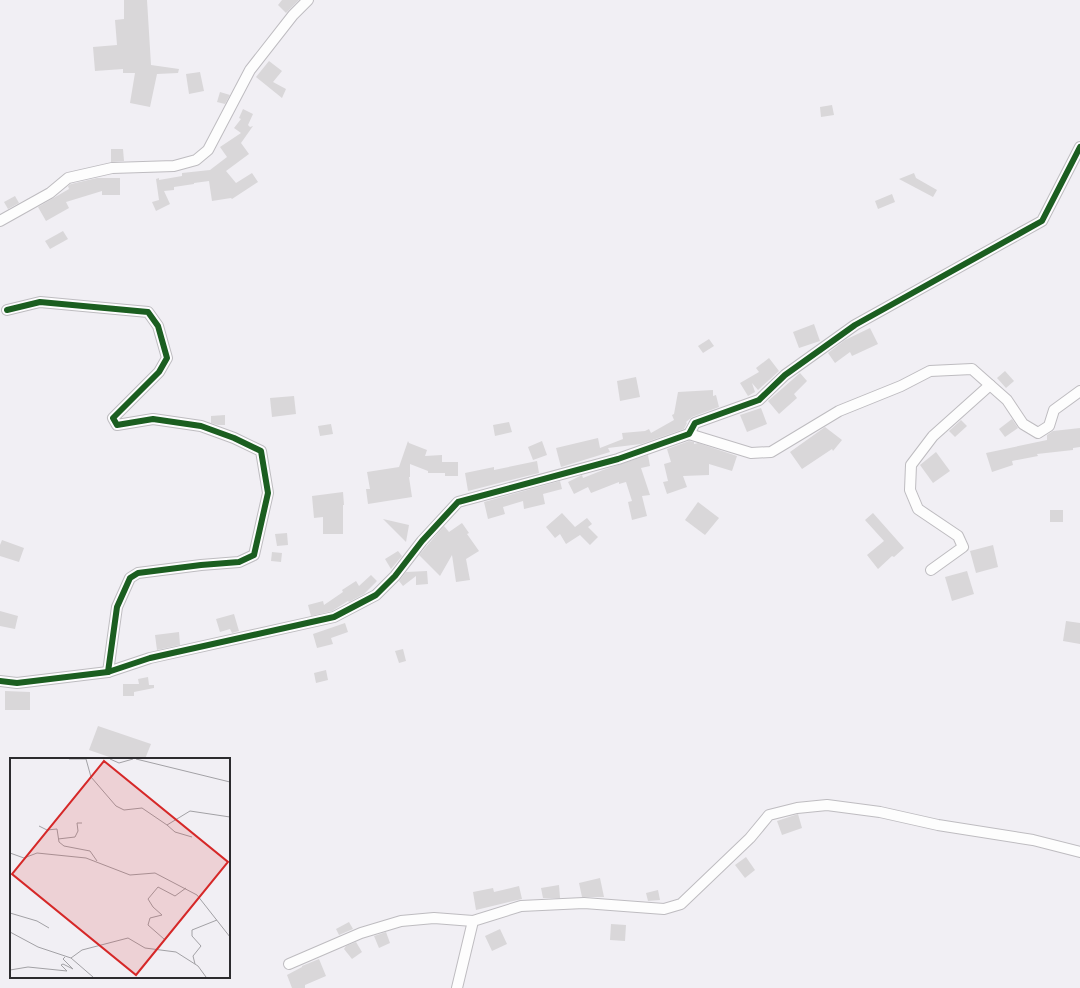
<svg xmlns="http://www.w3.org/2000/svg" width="1080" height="988" viewBox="0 0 1080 988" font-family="Inter,sans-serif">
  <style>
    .building { fill: #d9d7d9 }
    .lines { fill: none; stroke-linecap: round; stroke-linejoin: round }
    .minor-casing { stroke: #bebcc0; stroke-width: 12 }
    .minor { stroke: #fdfdfd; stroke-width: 10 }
    .cycleway-casing { stroke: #fdfcff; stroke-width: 8 }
    .cycleway { stroke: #1b5e20; stroke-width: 6 }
    .inset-road { fill: none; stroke: #a2a1a5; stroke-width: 1 }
    .view { fill: #d62828; fill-opacity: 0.15; stroke: #d62828; stroke-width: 2 }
    .inset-edge { fill: none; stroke: #2c2b2e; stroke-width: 2 }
  </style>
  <rect width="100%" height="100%" fill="#f1eff4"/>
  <!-- building -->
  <g class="building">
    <polygon points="124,0 147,0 151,65 179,69 178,73 157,74 150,107 130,103 135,73 123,73 123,69 95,71 93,47 117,45 115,20 124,19"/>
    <polygon points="282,0 299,0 286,13 278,5"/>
    <polygon points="269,61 282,71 273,82 286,89 282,98 256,77"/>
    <polygon points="200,72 204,91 189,94 186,74"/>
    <polygon points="220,92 230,95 225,104 217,102"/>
    <polygon points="832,105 834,115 821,117 820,107"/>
    <polygon points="243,109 253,114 248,125 250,127 253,126 241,143 249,154 226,171 236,183 252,173 258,182 232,199 231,198 212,201 209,181 194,183 194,184 174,187 174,190 164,191 170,204 156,211 152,202 159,200 156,179 159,178 159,180 182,176 182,173 210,170 227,157 220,147 241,133 234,128 241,119 239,118"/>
    <polygon points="111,149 123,149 124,161 111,162"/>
    <polygon points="914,173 916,178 937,190 933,197 899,179"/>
    <polygon points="97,178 120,178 120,195 102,195 102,191 66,202 69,208 46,221 38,207 69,189 68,186 71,184"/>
    <polygon points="892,194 895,202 878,209 875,201"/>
    <polygon points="15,196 19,203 8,209 4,202"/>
    <polygon points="63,231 68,239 50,249 45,241"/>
    <polygon points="814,324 820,341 799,348 793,332"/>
    <polygon points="870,328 878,344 852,356 850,352 835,363 828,353 845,340"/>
    <polygon points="709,339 714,346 703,353 698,346"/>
    <polygon points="769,358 779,371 758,390 752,383 755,392 748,396 740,383 759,372 756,368"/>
    <polygon points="1005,371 1014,381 1006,388 997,378"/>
    <polygon points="800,373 807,381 794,394 797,398 779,414 768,401"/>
    <polygon points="636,377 640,397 620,401 617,381"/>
    <polygon points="713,390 713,396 716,395 719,407 692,417 686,422 687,423 684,429 641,444 608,448 610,452 561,467 556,448 598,438 600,448 623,439 622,433 645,431 649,429 651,433 674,420 672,415 674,414 678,392"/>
    <polygon points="294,396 296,414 272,417 270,398"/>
    <polygon points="761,408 767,424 747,432 740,415"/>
    <polygon points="225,415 225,425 218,425 211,423 211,416"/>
    <polygon points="1012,419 1018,428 1005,437 999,429"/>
    <polygon points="961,420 967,426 955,437 949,431"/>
    <polygon points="509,422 512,432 495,436 493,425"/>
    <polygon points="331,424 333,434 320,436 318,426"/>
    <polygon points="825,427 842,440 833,451 832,449 802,469 790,452"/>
    <polygon points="1080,428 1080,447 1073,448 1073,450 1037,454 1038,456 1012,461 1013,465 992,472 986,453 1047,440 1047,435 1053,431"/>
    <polygon points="408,441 409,443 427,450 425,456 442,455 442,462 458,462 458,476 445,476 445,473 428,473 428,471 410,464 410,477 409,477 412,497 368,504 366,489 370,489 367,472 399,467"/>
    <polygon points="542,441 547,455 533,460 528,447"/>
    <polygon points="689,441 694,442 694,444 698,443 737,456 732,471 709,464 709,475 683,476 687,487 667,494 663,482 668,481 664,464 671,462 667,449"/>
    <polygon points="936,452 950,471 933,483 920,465"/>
    <polygon points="648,455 650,466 641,468 650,495 642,496 647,516 632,520 628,502 632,501 626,482 619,484 619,482 591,493 588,487 574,494 568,482 582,475 583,478 603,470"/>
    <polygon points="537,461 539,473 468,491 465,473 494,467 494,470"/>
    <polygon points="560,481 562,489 543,494 545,504 524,509 523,501 503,507 505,514 488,519 484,502"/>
    <polygon points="343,492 344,505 343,505 343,534 323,534 323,517 314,518 312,496"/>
    <polygon points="698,502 719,518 705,535 685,520"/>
    <rect x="1050" y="510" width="13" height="12"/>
    <polygon points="562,513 575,527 587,518 592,524 588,527 598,537 590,545 580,535 566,544 560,534 555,538 546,527"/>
    <polygon points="873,513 904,548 894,557 892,556 878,569 867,555 884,541 865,520"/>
    <polygon points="383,519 409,525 406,542"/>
    <polygon points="462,523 469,533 467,534 479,551 466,559 470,580 456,582 452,555 440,576 419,555 444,526 449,532"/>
    <polygon points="287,533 288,545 277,546 275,534"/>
    <polygon points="2,540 24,548 19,562 0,556 0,545"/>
    <polygon points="993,545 998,567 976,573 970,551"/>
    <polygon points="398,551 402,556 391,569 385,559"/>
    <polygon points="272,552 282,553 281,562 271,561"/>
    <polygon points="427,571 428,584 416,585 416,576 403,586 399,581 406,572"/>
    <polygon points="967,571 974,594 952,601 945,577"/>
    <polygon points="371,575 377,581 364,594 349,602 348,601 332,611 311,616 308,605 323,601 324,605 343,592 342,590 356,581 359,586"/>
    <polygon points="0,611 18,616 15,629 0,626"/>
    <polygon points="234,614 239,631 232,633 230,629 220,632 216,619"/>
    <polygon points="1066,621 1080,623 1080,644 1063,641"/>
    <polygon points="345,623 348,632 331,638 333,644 317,648 313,634"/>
    <polygon points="179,632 180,645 157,650 155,635"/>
    <polygon points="403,649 406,661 399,663 395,651"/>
    <polygon points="326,670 328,680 316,683 314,673"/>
    <polygon points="148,677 149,685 154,685 154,688 134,692 134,696 123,696 123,684 139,684 138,679"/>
    <polygon points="5,691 30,692 30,710 5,710"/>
    <polygon points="98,726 151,744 145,759 115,759 89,750"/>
    <polygon points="798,814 802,828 782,835 777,821"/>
    <polygon points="746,857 755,870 745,878 735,865"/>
    <polygon points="600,878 604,897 582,897 579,883"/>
    <polygon points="559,885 560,898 543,898 541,888"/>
    <polygon points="519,886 522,899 476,910 473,892 493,888 494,892"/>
    <polygon points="658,890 660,900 648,901 646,893"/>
    <polygon points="349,922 353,929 339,935 336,929"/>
    <polygon points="611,924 626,925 625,941 610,940"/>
    <polygon points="500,929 507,944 492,951 485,936"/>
    <polygon points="386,932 390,943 379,948 374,936"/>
    <polygon points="356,942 362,952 352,959 344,949 346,946"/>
    <polygon points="319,959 326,976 305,985 305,988 292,988 287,975 302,967 302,966"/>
  </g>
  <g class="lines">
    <defs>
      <g id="minor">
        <polyline points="0,221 50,193 68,178 112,168 174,166 196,160 208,150 250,70 293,15 308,0"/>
        <polyline points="7,310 40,302 148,312 158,326 167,358 159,372 113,418 117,425 153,419 201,426 234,438 261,451 268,493 254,555 239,562 201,565 138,573 130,578 117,607 108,672"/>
        <polyline points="689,434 751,453 771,452 839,411 901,386 930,371 972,369 1007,400 1023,424 1038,433 1049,426 1054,410 1080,391"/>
        <polyline points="931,570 963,547 958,536 918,509 910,490 911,465 933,436 990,385"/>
        <polyline points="0,681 17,683 108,672 150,658 334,617 376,595 395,576 422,541 458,502 618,459 689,434 695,423 759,400 785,375 855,325 1042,221 1080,147"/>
        <polyline points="289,964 361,933 401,921 434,918 473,921"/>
        <polyline points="457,988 473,921 521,906 584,903 664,909 681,904 750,838 769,815 797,808 827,805 880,812 938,825 1033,840 1080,852"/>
      </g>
    </defs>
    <!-- minor casing -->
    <use href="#minor" class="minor-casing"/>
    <!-- minor -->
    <use href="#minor" class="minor"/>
    <defs>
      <g id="cycleway">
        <polyline points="7,310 40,302 148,312 158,326 167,358 159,372 113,418 117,425 153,419 201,426 234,438 261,451 268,493 254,555 239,562 201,565 138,573 130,578 117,607 108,672"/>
        <polyline points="0,681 17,683 108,672 150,658 334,617 376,595 395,576 422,541 458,502 618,459 689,434 695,423 759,400 785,375 855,325 1042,221 1080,147"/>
      </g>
    </defs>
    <!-- cycleway casing -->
    <use href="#cycleway" class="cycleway-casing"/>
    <!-- cycleway -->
    <use href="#cycleway" class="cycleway"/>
  </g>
  <!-- overview -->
  <g transform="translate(10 758)">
    <rect width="220" height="220" fill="#f1eff4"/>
    <path class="inset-road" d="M 59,1 L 76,1M 76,1 L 81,19 L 106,48 L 114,52 L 132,50 L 157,67 L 180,53 L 220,59M 100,1 L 109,5 L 123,1M 126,1 L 220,24M 157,67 L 165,74 L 182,79M 29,68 L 37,72 L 47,71 L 49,84 L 54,88 L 80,93 L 87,103M 48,81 L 65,79 L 68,73 L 67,65 L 72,65M 0,95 L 14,100 L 27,95 L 76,100 L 120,117 L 145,115 L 187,137 L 220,179M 0,155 L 27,163 L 39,170M 0,174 L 28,189 L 61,200 L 72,192 L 118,180 L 135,190 L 166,194 L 188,208 L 196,219M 154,181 L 138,167 L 140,160 L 152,157 L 143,149 L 138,141 L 148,129 L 165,138 L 176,130M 61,200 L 83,219M 185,206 L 183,198 L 191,188 L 182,178 L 182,172 L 207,162M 0,212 L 18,209 L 57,213 L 51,207 L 53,206 L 63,211 L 53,201 L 55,199"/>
    <path class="view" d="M 94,3 L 218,104 L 126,217 L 2,116 Z"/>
    <rect width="220" height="220" class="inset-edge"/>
  </g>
</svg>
